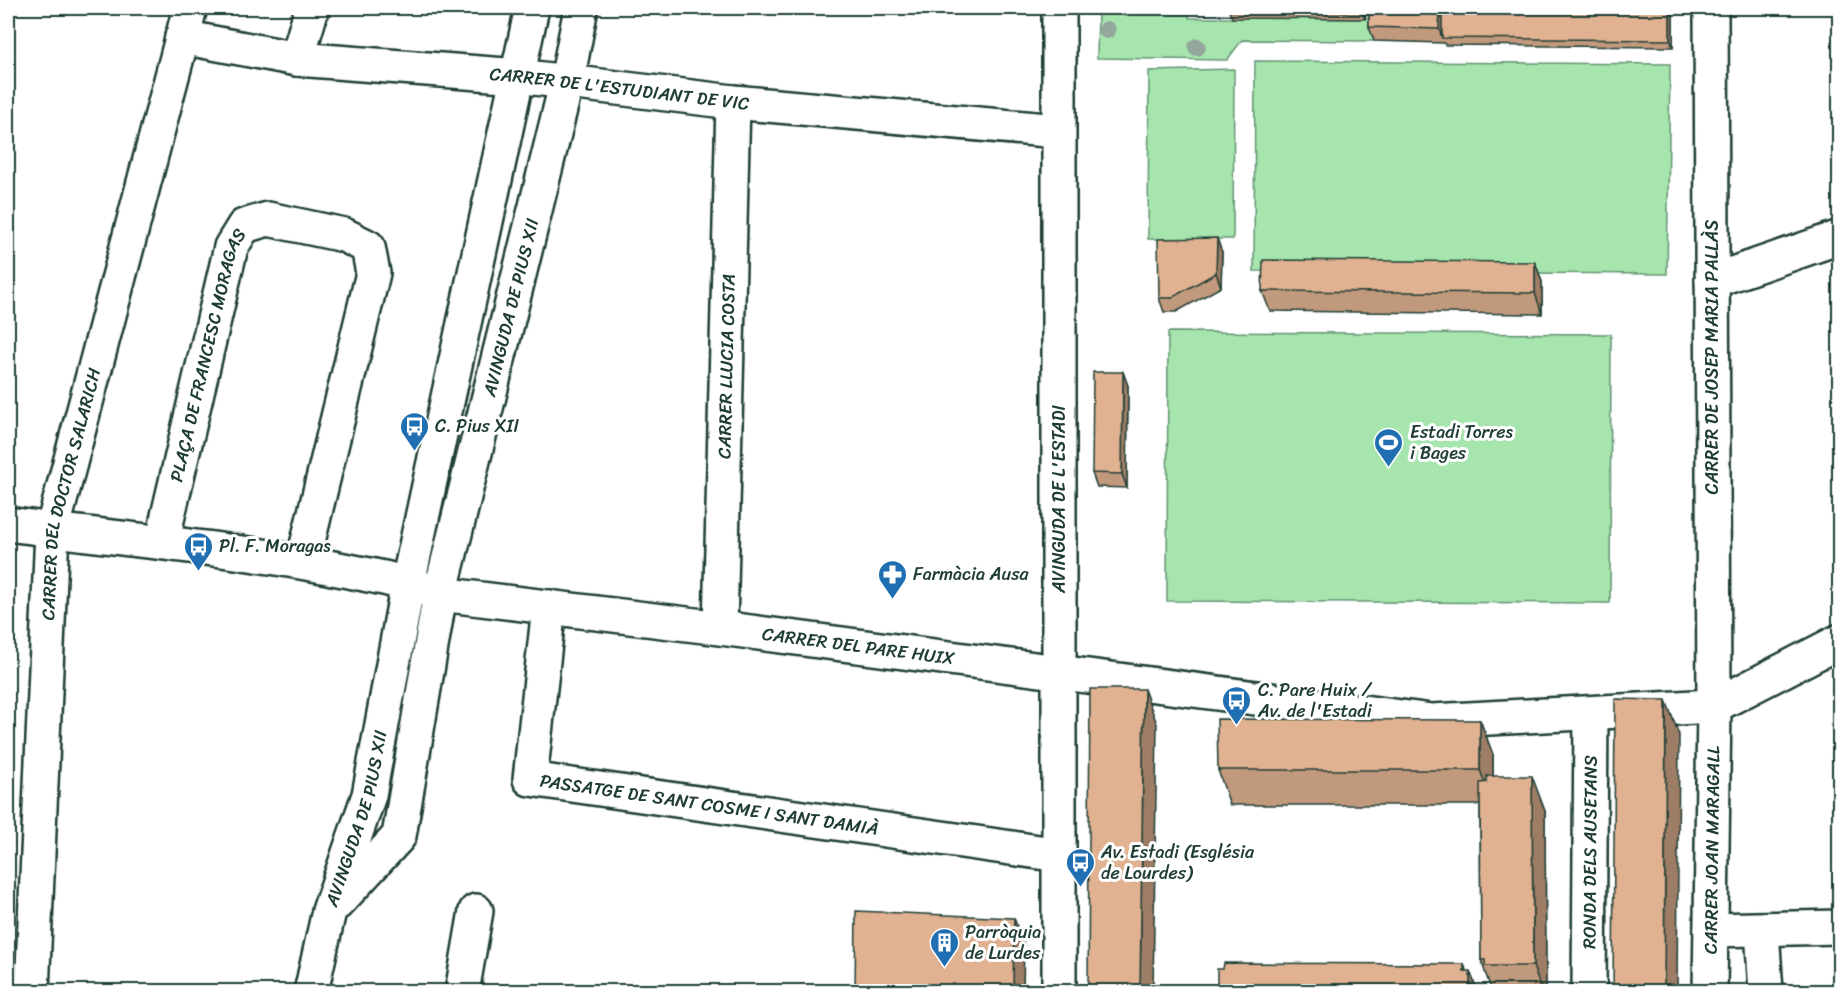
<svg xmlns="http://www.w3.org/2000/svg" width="1847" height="999" viewBox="0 0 1847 999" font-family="Sriracha,sans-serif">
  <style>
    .green { fill: #a6e6ae; stroke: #629271; stroke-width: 1.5 }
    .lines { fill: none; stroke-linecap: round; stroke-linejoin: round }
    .minor-casing { stroke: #1f3d34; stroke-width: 38 }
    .minor { stroke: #fff; stroke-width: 33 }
    .tree { fill: #93a79d }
    .wall { fill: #c1997d; stroke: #1f3d34; stroke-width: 1.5 }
    .shaded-wall { fill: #9d7d66; stroke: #1f3d34; stroke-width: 1.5 }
    .building { fill: #e0b291; stroke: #1f3d34; stroke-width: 1.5 }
    .labels { text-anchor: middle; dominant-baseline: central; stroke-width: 6; stroke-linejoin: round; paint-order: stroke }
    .street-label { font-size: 18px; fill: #1f3d34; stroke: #fff }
    .poi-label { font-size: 18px; fill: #1f3d34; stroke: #fff; text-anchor: start }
  </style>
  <rect width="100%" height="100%" fill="#fff"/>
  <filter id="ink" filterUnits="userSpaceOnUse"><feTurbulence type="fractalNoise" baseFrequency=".0167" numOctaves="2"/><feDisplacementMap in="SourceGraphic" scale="12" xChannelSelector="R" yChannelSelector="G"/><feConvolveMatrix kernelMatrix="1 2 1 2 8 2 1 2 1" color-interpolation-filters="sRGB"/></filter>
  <g filter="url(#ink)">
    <!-- green -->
    <g class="green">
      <polygon points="1098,8 1189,8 1189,18 1374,18 1374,41 1242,40 1227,60 1097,58"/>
      <polygon points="1255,61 1670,64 1667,274 1254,271"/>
      <polygon points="1234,69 1233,239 1148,239 1149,71"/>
      <polygon points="1168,332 1611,334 1610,603 1167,601"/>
    </g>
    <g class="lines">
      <defs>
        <g id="minor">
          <polyline points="1059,8 1059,992"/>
          <path id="s1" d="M 182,37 L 297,59 L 518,76 L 733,102 L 1058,131"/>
          <polyline points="297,59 312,8"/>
          <polyline points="1712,281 1840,237"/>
          <path id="s2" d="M 8,524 C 116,539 226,547 333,568 C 369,575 405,581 440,594 L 720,628 L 1432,721 L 1714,706 L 1840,641"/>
          <path id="s3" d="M 164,542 L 167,520 L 231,247 L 244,226 L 268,219 L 344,235 L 368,247 L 373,273 L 303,562"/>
          <path id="s4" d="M 549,607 L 530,779 L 1060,855"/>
          <path id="s5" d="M 720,628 L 733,102"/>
          <path id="s6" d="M 337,903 L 399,836 L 440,594 L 567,81 L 581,8"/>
          <polyline points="1711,930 1840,927"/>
          <polyline points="1762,930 1766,992"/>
          <path id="s7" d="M 32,992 L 52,531 L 190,8"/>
          <path id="s8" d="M 311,992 L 329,911 L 369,795 L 408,583 L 532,8"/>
          <polyline points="462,992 476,911"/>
          <path id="s9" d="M 1589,992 L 1591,713"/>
          <path id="s10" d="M 1710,992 L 1714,706 L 1711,8"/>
        </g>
      </defs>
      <!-- minor casing -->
      <use href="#minor" class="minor-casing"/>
      <!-- minor -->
      <use href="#minor" class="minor"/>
    </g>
    <!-- trees -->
    <g class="tree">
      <circle cx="1107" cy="30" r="9"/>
      <circle cx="1197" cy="47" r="9"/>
    </g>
    <!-- wall -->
    <g class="wall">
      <polygon points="1365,8 1365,19 1232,18 1229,11"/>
      <polygon points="1369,8 1673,8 1673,47 1445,45 1444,43 1374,41 1369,27"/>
      <polygon points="1222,252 1221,287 1176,312 1164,312 1159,298"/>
      <polygon points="1535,262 1542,282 1542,314 1270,311 1262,291"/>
      <polygon points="1123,372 1128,386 1127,488 1097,487 1092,473"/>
      <polygon points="1480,720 1493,755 1493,776 1545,811 1546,992 1492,992 1481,960 1480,805 1230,805 1218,770"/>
    </g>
    <!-- shaded-wall -->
    <g class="shaded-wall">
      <polygon points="1362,8 1365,8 1365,19 1362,12"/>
      <polygon points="1440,8 1443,8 1442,38 1439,29"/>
      <polygon points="1670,8 1673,8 1673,47 1670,40"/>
      <polygon points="1217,238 1222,252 1221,287 1216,273"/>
      <polygon points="1535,262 1542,282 1542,314 1535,293"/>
      <polygon points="1123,372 1128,386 1127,488 1122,474"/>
      <polygon points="1144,689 1157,724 1153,992 1140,992"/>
      <polygon points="1666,700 1679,735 1677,992 1664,992"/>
      <polygon points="1480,720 1493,755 1493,805 1480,770"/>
      <polygon points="1532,776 1545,811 1546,992 1542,992 1533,966"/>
      <polygon points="1014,918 1024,944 1023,992 1013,992"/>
      <polygon points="1464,964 1470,982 1470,971 1478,992 1470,992 1464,971"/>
    </g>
    <!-- building -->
    <g class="building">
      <polygon points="1229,8 1362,8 1362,12 1229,11"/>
      <polygon points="1369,8 1440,8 1439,29 1369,27"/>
      <polygon points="1442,8 1670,8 1670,40 1442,38"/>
      <polygon points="1217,238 1216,273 1171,298 1159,298 1158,239"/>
      <polygon points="1263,260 1535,262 1535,293 1262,291"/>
      <polygon points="1093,372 1123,372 1122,474 1092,473"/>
      <polygon points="1090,689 1144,689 1140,992 1088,992"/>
      <polygon points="1615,699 1666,700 1664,992 1613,992"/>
      <polygon points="1217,719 1480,720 1480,770 1218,770"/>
      <polygon points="1487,776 1532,776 1533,966 1485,966 1485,960 1481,960 1480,783 1487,782"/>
      <polygon points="856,911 1014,918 1013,992 855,992"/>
      <polygon points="1224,963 1464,964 1464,971 1470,971 1470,992 1217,992 1217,969 1223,969"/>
    </g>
  </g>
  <!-- icons -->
  <defs>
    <symbol id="bus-pin" viewBox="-11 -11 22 30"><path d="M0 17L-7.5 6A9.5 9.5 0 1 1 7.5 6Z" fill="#1f6fb2" stroke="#fff"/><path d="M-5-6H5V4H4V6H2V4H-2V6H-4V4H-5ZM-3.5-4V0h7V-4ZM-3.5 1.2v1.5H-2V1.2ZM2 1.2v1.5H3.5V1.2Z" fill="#fff"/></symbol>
    <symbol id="stadium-pin" viewBox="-11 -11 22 30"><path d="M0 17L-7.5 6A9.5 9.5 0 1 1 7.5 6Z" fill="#1f6fb2" stroke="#fff"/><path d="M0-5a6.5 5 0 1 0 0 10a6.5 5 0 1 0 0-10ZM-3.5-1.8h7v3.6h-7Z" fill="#fff"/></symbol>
    <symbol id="pharmacy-pin" viewBox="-11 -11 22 30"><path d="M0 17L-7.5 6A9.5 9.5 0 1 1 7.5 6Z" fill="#1f6fb2" stroke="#fff"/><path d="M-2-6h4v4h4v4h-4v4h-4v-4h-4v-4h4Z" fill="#fff"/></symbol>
    <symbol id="building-pin" viewBox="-11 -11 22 30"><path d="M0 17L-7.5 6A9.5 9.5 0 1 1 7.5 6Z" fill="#1f6fb2" stroke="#fff"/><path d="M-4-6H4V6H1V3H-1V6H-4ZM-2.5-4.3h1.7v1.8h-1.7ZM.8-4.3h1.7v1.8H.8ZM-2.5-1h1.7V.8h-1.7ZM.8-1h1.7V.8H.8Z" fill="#fff"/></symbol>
  </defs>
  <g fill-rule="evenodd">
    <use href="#bus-pin" x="398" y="410" width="33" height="45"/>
    <use href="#stadium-pin" x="1372" y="426" width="33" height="45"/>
    <use href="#bus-pin" x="182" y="530" width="33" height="45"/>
    <use href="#pharmacy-pin" x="876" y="558" width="33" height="45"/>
    <use href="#bus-pin" x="1220" y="684" width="33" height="45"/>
    <use href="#bus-pin" x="1064" y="846" width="33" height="45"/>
    <use href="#building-pin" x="928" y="926" width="33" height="45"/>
  </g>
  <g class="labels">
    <!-- street labels -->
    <g class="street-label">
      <text stroke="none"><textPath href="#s1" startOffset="441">CARRER DE L'ESTUDIANT DE VIC</textPath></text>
      <text stroke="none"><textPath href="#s6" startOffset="632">AVINGUDA DE PIUS XII</textPath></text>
      <text transform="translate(1712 357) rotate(-90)">CARRER DE JOSEP MARIA PALLÀS</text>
      <text stroke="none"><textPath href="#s3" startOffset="192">PLAÇA DE FRANCESC MORAGAS</textPath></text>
      <text stroke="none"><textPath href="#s5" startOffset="262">CARRER LLUCIA COSTA</textPath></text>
      <text stroke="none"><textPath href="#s7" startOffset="501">CARRER DEL DOCTOR SALARICH</textPath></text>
      <text transform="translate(1059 499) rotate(-90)">AVINGUDA DE L'ESTADI</text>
      <text stroke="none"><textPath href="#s2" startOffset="860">CARRER DEL PARE HUIX</textPath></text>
      <text stroke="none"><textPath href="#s4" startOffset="354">PASSATGE DE SANT COSME I SANT DAMIÀ</textPath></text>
      <text stroke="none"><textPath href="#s8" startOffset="180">AVINGUDA DE PIUS XII</textPath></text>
      <text stroke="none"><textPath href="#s10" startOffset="142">CARRER JOAN MARAGALL</textPath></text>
      <text stroke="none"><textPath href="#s9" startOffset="140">RONDA DELS AUSETANS</textPath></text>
    </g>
    <!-- poi labels -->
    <g class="poi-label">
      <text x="435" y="426">C. Pius XII</text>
      <text x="1410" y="432">Estadi Torres<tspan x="1410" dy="21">i Bages</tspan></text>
      <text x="219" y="546">Pl. F. Moragas</text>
      <text x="913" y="574">Farmàcia Ausa</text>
      <text x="1258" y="690">C. Pare Huix /<tspan x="1258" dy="21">Av. de l'Estadi</tspan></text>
      <text x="1101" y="852">Av. Estadi (Església<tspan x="1101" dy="21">de Lourdes)</tspan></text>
      <text x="965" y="932">Parròquia<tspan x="965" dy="21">de Lurdes</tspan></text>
    </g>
  </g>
  <!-- margin -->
  <rect width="1847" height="999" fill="none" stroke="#fff" stroke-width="30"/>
  <rect x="15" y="15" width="1817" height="969" fill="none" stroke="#1f3d34" stroke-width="2" filter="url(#ink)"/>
</svg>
